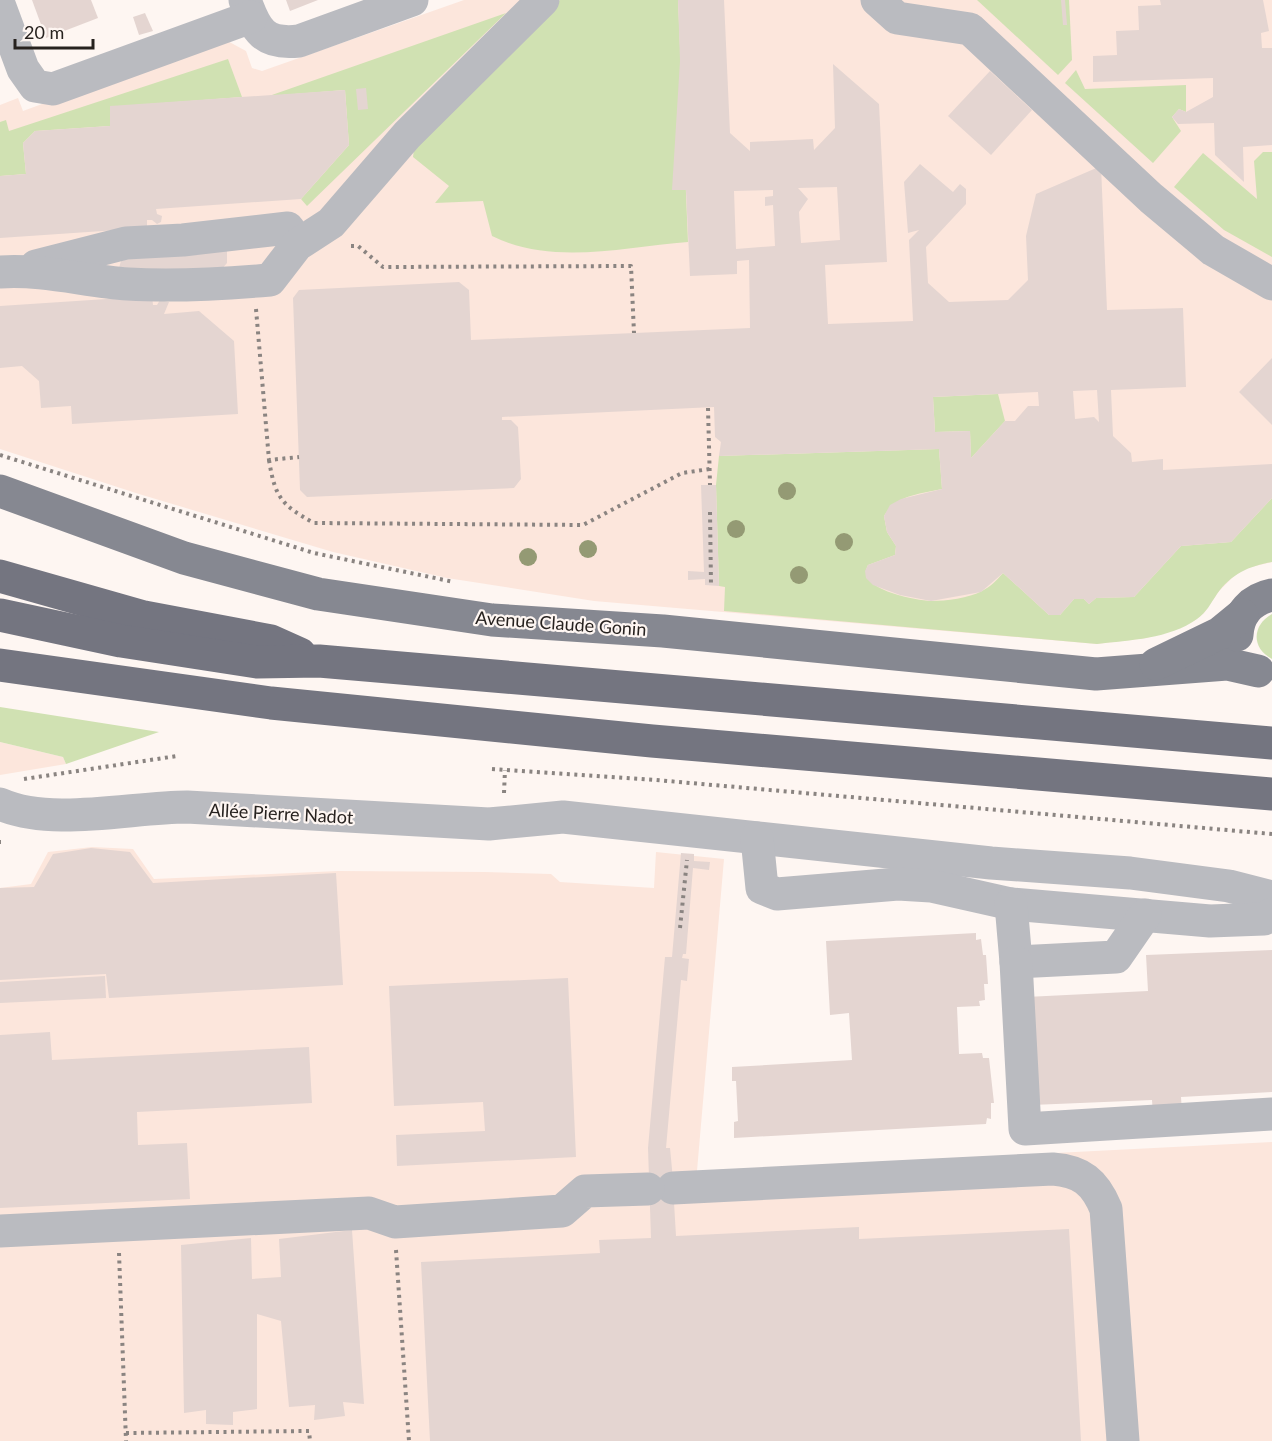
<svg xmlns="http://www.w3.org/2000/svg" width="1272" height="1441" viewBox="0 0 1272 1441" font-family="Lato,sans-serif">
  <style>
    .built { fill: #fce6dc }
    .green { fill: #d0e1b2 }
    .building { fill: #e4d5d1; fill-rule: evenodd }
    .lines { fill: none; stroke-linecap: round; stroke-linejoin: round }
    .path { stroke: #8a8481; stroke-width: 4; stroke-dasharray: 3 4.5; stroke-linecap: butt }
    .minor { stroke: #babbc0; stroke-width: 33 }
    .major { stroke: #868891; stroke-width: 33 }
    .highway { stroke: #747580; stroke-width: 33 }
    .tree { fill: #949a74 }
    .labels { text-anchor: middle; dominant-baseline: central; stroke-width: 4.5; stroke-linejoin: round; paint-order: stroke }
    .street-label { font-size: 18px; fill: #27221f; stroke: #fef6f2 }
  </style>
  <rect width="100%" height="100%" fill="#fef6f2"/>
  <!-- built -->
  <g class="built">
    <polygon points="464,0 1272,0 1272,562 1247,568 1235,575 1219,591 1204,613 1194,621 1147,638 1097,644 594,601 447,578 333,552 139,494 0,449 0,105 18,98 23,111 222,38 246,51 252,68 262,71"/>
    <polygon points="0,742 63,757 66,764 0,775"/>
    <polygon points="92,847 133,849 154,879 338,871 485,872 551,874 560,882 654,888 656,852 724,859 697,1171 1272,1142 1272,1441 0,1441 0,888 31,884 48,852"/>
  </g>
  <!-- green -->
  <g class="green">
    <path d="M 560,0 L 678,0 L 688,242 C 625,247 551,266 492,236 L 483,201 L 435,203 L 449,186 L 413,157 L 415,142 Z"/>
    <polygon points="977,0 1069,0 1072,60 1058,75"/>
    <polygon points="506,13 307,206 301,199 349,145 345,90 269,96"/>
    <polygon points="228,59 242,97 110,107 110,126 35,131 23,143 26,174 0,176 0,122 6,120 9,131"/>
    <polygon points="1076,70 1085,89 1186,85 1186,112 1179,109 1172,117 1181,131 1153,163 1065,83"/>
    <polygon points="1263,152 1272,152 1272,257 1224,230 1174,187 1203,153 1257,199 1254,161"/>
    <polygon points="998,394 1005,421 971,458 970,431 935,432 933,397"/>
    <path d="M 939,449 L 942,489 C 920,494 896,495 884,516 L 887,532 L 896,546 L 895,555 L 868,565 C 855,589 914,600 931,601 C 946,601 969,598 982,591 C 990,587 997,580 1003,573 L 1049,615 L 1060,615 L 1074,599 L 1084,599 L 1089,604 L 1096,598 L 1134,597 L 1181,546 L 1231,542 L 1272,498 L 1272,562 C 1249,566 1231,574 1217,594 C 1211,603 1206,613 1197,619 C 1169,639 1130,640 1097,644 L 724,611 L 725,587 L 719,586 L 716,485 L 719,456 Z"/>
    <path d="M 1272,614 L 1272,659 C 1251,648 1252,625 1272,614 Z"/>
    <polygon points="0,707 159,732 66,764 63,757 0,742"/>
  </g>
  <!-- building -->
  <g class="building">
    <polygon points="32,0 91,0 98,18 46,38"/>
    <polygon points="286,0 318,0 290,11"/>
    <path d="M 678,0 L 724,0 L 730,133 L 750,151 L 750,142 L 813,139 L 814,150 L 835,128 L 833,64 L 879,104 L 887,262 L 825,265 L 828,324 L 913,321 L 909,240 L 919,230 L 908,233 L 904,182 L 920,164 L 953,192 L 960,184 L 966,189 L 966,204 L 926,247 L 928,283 L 949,302 L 1008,300 L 1028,280 L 1026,236 L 1036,194 L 1101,166 L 1107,310 L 1183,308 L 1186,387 L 1111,390 L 1113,436 L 1131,453 L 1132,462 L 1163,459 L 1163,470 L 1272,464 L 1272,498 L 1231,542 L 1181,546 L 1134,597 L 1096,598 L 1089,604 L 1084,599 L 1074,599 L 1060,615 L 1049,615 L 1003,573 L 981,592 L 931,601 L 900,595 L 873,585 L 866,578 L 865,571 L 868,565 L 895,555 L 896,546 L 887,532 L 884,516 L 890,505 L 901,499 L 942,489 L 939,449 L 719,456 L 721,442 L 715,437 L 714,407 L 502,417 L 502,420 L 511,420 L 518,427 L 521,479 L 514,488 L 307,497 L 300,490 L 293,298 L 299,290 L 459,282 L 469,290 L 471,340 L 750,328 L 749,260 L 737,261 L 737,274 L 690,276 L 686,190 L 672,190 L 680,61 ZM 837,187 L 840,240 L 801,243 L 799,212 L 808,199 L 798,188 ZM 773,190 L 773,196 L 765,197 L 765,206 L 773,205 L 775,246 L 736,249 L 734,191 ZM 1097,390 L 1099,422 L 1094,417 L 1075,419 L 1073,391 ZM 1038,392 L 1039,406 L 1028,406 L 1015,421 L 1005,421 L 971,458 L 970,431 L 935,432 L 933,397 Z"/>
    <polygon points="1061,0 1065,0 1067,25 1063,25"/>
    <polygon points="1160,0 1263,0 1269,31 1261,33 1262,48 1272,48 1272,145 1243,147 1244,182 1215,155 1214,123 1178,124 1172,117 1179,109 1186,112 1213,97 1213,78 1093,82 1093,56 1117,55 1116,31 1139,30 1138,6 1161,5"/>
    <polygon points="145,13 153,31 139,35 133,17"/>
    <polygon points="990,71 1032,110 991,155 948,116"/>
    <polygon points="366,88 368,109 358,110 356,89"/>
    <polygon points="345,90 349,145 301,199 156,209 157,214 162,216 161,222 157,224 152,220 147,220 147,228 0,238 0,176 26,174 23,143 35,131 110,126 110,106"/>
    <polygon points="162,248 227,250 227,263 201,293 119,268 121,261"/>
    <polygon points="152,296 153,305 157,305 160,300 169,302 164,314 199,311 234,341 238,414 72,424 71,406 41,408 39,381 22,366 0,368 0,306"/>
    <polygon points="1272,358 1272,425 1239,392"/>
    <polygon points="701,485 716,485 719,586 705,585 705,579 688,580 688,571 704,572"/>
    <polygon points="91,848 130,852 153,883 336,873 343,985 109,998 106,974 0,980 0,888 34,887 53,854"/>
    <polygon points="681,853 694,854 694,861 710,862 709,870 693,868 686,954 683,954 682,958 689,959 687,981 681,980 666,1148 670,1148 672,1169 676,1236 859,1227 859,1239 1069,1229 1081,1441 430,1441 421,1262 600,1253 599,1240 651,1238 648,1148 665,957 672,957"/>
    <polygon points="976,933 976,940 981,939 983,955 986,955 988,984 984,984 985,1000 979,1001 980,1006 957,1007 959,1054 982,1053 983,1058 989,1058 994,1103 991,1103 991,1119 987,1118 986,1124 734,1138 734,1122 738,1121 736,1081 732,1081 732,1067 852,1060 849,1013 830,1015 826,941"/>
    <polygon points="1272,950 1272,1092 1181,1097 1182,1112 1153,1114 1152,1100 1032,1105 1026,997 1148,991 1146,955"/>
    <polygon points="105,976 106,998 0,1003 0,982"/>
    <polygon points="568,978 576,1157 397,1166 396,1135 485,1131 483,1102 394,1106 389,986"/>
    <polygon points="50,1032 52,1060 309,1047 312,1103 137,1112 138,1145 187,1143 190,1199 0,1208 0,1035"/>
    <polygon points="352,1230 364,1404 343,1402 345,1416 314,1420 315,1405 289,1407 281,1321 257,1314 257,1409 233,1412 233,1425 206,1424 206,1410 184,1413 181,1245 251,1238 252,1279 281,1277 279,1239"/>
  </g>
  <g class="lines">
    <!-- path -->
    <g class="path">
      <polyline points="351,246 358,246 383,267 631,266 634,333"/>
      <polyline points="256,309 269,460 299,457"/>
      <polyline points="708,408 710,485"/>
      <polyline points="0,455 314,553 454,582"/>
      <path d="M 269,460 C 275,497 281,505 314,523 L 583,525 L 682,473 L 710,469"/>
      <polyline points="710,512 711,585"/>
      <polyline points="492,769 656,780 1272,834"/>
      <polyline points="24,779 177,756"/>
      <polyline points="504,793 505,770"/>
      <polyline points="0,842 1,842"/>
      <polyline points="680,928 687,860"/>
      <polyline points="396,1250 409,1441"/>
      <polyline points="119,1253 126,1441"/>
      <polyline points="126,1433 309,1431 310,1441"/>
    </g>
    <!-- minor -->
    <g class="minor">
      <path d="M 245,0 C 256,31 264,45 299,41 L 412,0"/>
      <polyline points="877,0 897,18 970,29 1151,198 1213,250 1272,284"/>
      <polyline points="0,7 23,69 35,86 53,89 251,17"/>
      <polyline points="36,266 126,243 183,240 288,228 297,245"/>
      <path d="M 0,272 C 43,269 85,281 128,284 C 176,287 223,284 270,280 L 297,245 L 331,223 L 407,135 L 543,0"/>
      <path d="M 0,804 C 51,827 132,807 187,807 L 489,824 L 563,817 L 991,863 L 1130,873 L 1229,886 L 1272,897"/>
      <polyline points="757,838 762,888 777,894 898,884 931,886 1011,904 1210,921 1264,919 1272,914"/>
      <polyline points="1011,904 1016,962 1116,957 1145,915"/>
      <polyline points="1016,962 1025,1129 1272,1114"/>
      <path d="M 673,1188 L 1053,1169 C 1081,1171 1095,1182 1106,1209 L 1123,1441"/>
      <polyline points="0,1231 369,1213 395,1222 562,1211 585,1191 648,1189"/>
    </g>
    <!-- major -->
    <g class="major">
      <polyline points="0,491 184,558 318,594 492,620 663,631 1096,674 1227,664 1258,671"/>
      <path d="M 1237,635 C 1238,613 1252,599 1272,595"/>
      <polyline points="1156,664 1220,633 1242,615"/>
    </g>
    <!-- highway -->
    <g class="highway">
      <polyline points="0,576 144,617 271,641 300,654"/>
      <polyline points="0,615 121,641 257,662 319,661 1272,743"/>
      <polyline points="0,665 271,703 652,741 1272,794"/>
    </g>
  </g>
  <!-- trees -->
  <g class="tree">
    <circle cx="787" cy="491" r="9"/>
    <circle cx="736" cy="529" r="9"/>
    <circle cx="844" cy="542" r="9"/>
    <circle cx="588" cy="549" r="9"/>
    <circle cx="528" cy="557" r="9"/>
    <circle cx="799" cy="575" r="9"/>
  </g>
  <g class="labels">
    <!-- street labels -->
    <g class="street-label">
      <text transform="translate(561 623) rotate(4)">Avenue Claude Gonin</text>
      <text transform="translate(281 813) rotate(3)">Allée Pierre Nadot</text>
    </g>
  </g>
  <!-- scale -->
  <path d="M15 39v9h78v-9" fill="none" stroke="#27221f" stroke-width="3"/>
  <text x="24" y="39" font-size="18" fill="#27221f" stroke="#fef6f2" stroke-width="4.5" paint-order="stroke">20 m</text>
</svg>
